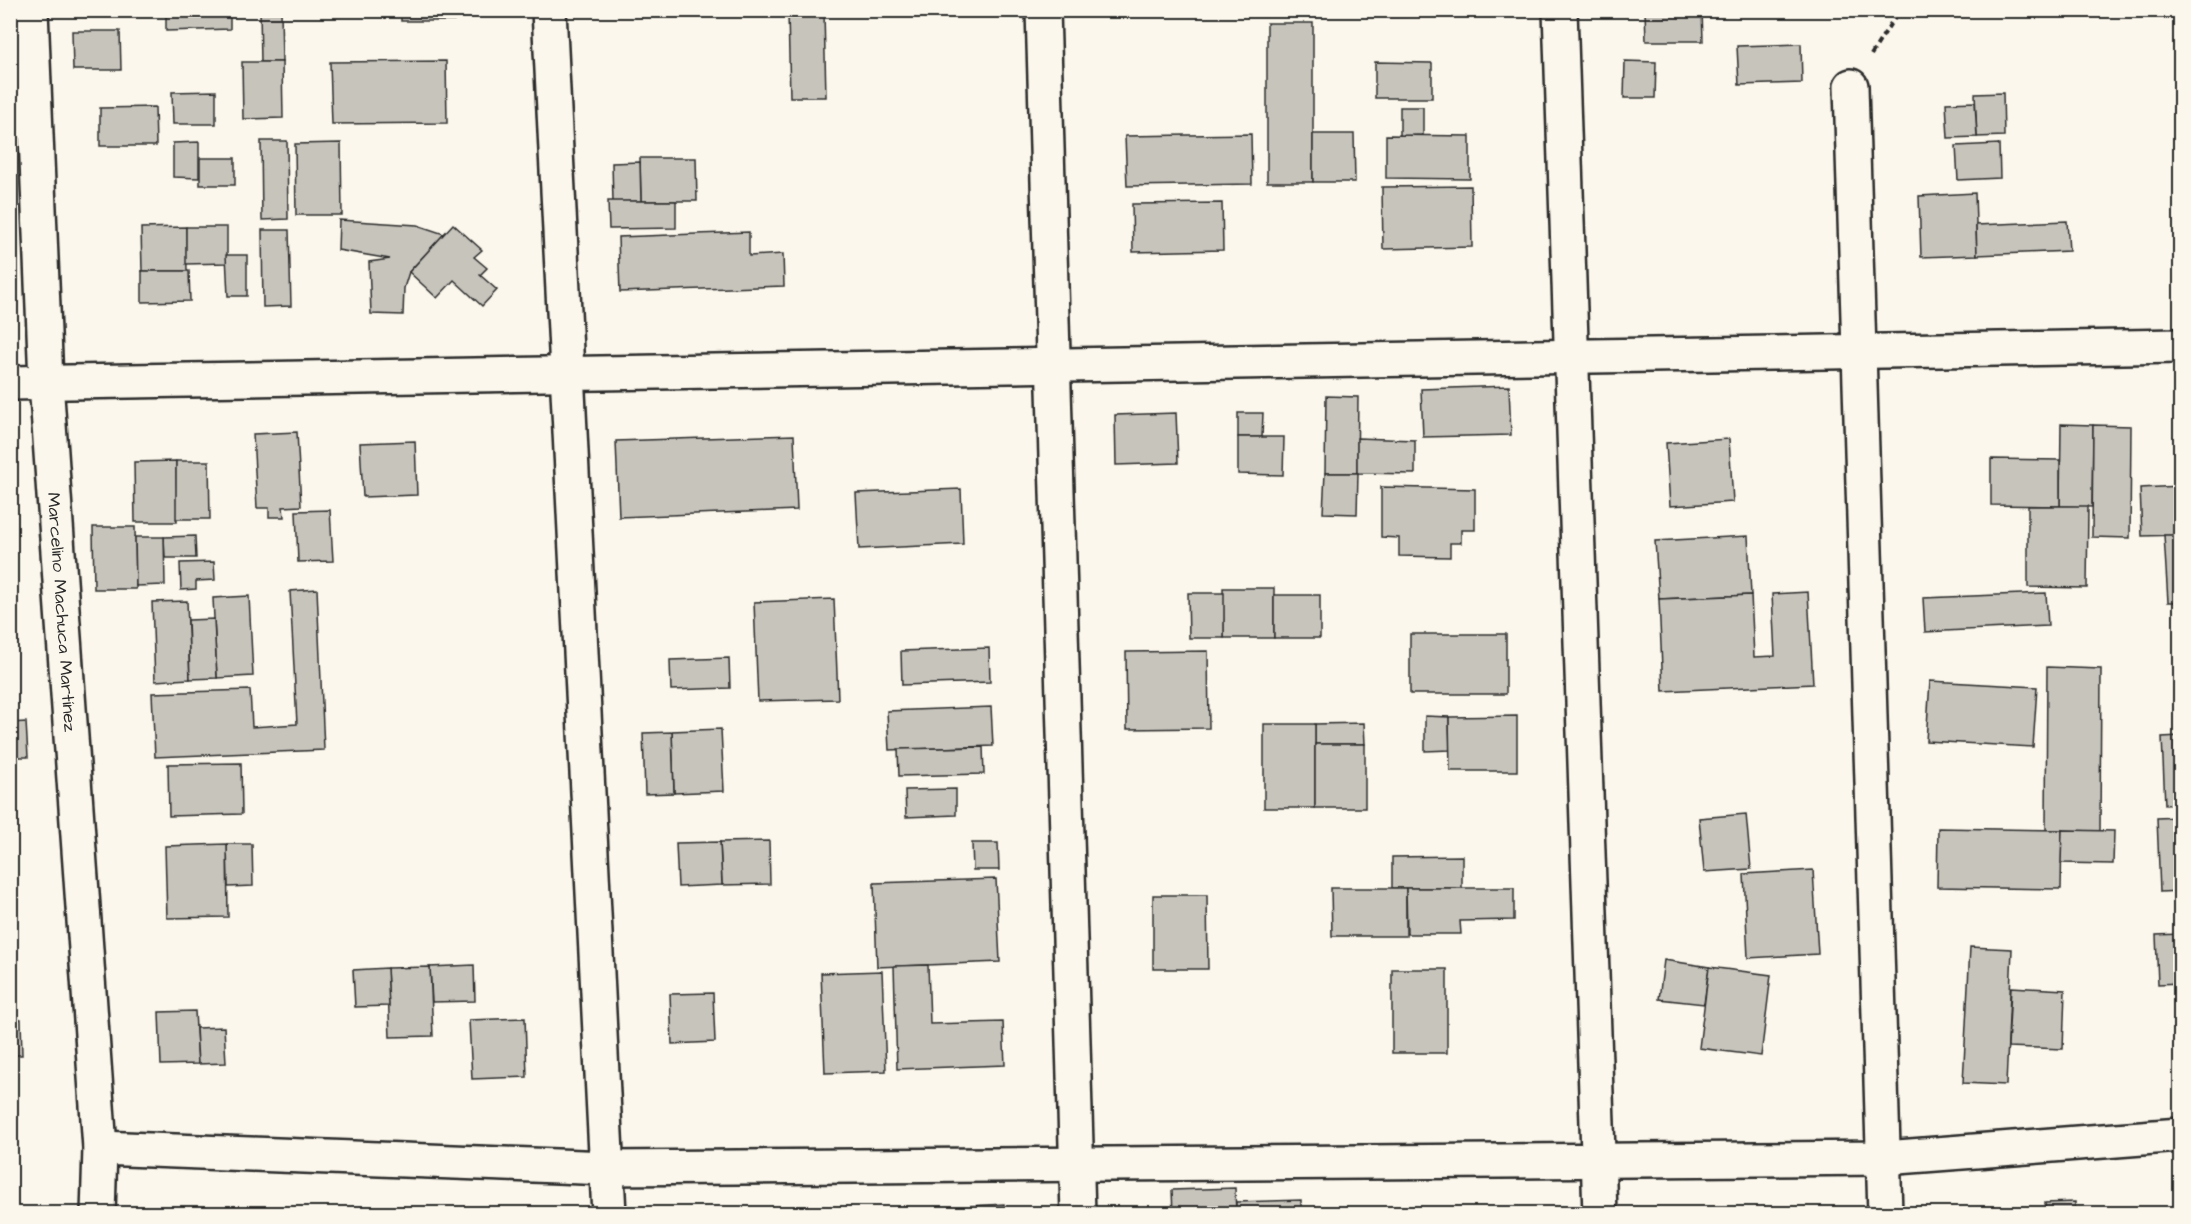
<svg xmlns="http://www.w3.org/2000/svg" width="2191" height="1224" viewBox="0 0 2191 1224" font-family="'Architects Daughter',sans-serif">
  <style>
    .building { fill: #c7c4bc; stroke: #2b2b2b; stroke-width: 1.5 }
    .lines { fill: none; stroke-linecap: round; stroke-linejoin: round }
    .minor-casing { stroke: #2b2b2b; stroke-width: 38 }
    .path { stroke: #2b2b2b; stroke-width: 4; stroke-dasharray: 6 4.5; stroke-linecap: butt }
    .minor { stroke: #fbf7ec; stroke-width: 33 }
    .labels { text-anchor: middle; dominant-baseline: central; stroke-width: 4.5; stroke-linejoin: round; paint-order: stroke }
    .street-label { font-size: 18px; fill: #2b2b2b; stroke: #fbf7ec }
  </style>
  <rect width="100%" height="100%" fill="#fbf7ec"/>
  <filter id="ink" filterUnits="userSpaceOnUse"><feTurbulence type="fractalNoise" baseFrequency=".0167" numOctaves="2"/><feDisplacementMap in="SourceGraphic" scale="12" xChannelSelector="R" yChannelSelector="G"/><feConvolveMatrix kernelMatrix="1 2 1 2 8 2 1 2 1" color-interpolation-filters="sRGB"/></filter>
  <g filter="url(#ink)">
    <!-- building -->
    <g class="building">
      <polygon points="166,10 230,10 230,29 166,31"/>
      <polygon points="260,10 281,10 282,62 261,62"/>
      <polygon points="379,10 401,10 401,14 379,15"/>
      <rect x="401" y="10" width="53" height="11"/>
      <polygon points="1158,10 1207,10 1207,13 1158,14"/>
      <polygon points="1388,10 1498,10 1499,13 1388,17"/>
      <polygon points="1645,10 1702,10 1703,41 1646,41"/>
      <polygon points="788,13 824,13 826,97 790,97"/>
      <rect x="1267" y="23" width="46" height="159"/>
      <polygon points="72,31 120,31 121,70 73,70"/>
      <polygon points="1801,44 1802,83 1739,85 1737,46"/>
      <polygon points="446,61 447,123 332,124 330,62"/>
      <polygon points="1625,61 1656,62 1655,98 1624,98"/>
      <polygon points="242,62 282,62 283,118 243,119"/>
      <polygon points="1375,62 1432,63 1432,98 1375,98"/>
      <polygon points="216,91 216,124 173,124 172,92"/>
      <polygon points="2003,93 2004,136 1977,137 1975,94"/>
      <polygon points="1975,102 1977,137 1948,138 1946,103"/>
      <polygon points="155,107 156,146 100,146 100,108"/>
      <polygon points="1400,107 1423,107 1423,135 1400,136"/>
      <polygon points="1251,134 1252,184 1127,186 1125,136"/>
      <polygon points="1313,134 1354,134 1355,182 1313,182"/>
      <polygon points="1386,135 1470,136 1470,179 1386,178"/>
      <polygon points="261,141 287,141 288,219 262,220"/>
      <polygon points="199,142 199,178 173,177 173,143"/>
      <polygon points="341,143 342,215 296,215 295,144"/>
      <polygon points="1999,144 2000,178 1958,180 1956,146"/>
      <rect x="200" y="158" width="35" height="27"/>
      <polygon points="640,158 696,158 697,201 641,201"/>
      <polygon points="640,162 641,201 613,202 612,163"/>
      <polygon points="1471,186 1472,247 1383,249 1382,187"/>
      <polygon points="1975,193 1977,255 1921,257 1919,196"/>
      <polygon points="608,201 676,201 676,228 609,229"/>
      <polygon points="1222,203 1223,250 1133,252 1132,204"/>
      <polygon points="339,220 417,225 444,234 409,272 404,288 403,315 371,314 369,262 390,259 338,250"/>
      <polygon points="2067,221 2069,251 1977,255 1976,225"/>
      <polygon points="453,224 482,250 474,257 487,268 480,275 497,290 482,306 454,280 437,298 409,272"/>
      <polygon points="186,227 187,271 142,271 141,228"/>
      <polygon points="186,227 227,227 227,263 186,264"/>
      <polygon points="262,230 289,230 291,306 263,307"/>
      <polygon points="749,232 749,256 783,254 784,286 620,292 618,237"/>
      <polygon points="226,255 247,255 247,296 228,296"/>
      <polygon points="142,271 189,271 190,301 142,302"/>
      <polygon points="1509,386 1511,435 1423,437 1421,389"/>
      <polygon points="1326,396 1358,397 1357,473 1325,473"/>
      <polygon points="1176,413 1178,463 1116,465 1115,415"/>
      <polygon points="1238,413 1263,413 1262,437 1238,437"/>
      <polygon points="2061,424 2093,425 2092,507 2060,506"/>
      <polygon points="2093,425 2131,426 2130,538 2092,537"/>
      <polygon points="297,432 301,506 283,507 284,517 269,517 269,508 257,508 253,434"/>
      <polygon points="794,435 797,510 619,517 616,441"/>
      <polygon points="1238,437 1284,437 1283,475 1238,474"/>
      <polygon points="1357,438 1415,440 1415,474 1357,473"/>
      <polygon points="1729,439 1733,502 1670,506 1666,443"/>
      <polygon points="415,441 417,495 363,497 360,443"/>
      <polygon points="1991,459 2060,460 2060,506 1991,505"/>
      <polygon points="176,461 177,522 135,522 134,462"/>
      <polygon points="176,461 209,461 210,519 176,519"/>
      <polygon points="1325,473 1358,473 1357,514 1323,513"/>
      <polygon points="2180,486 2180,535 2142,536 2140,488"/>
      <polygon points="1381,487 1475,489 1475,530 1461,530 1461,543 1450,543 1450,557 1399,556 1399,538 1381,537"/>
      <polygon points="961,489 963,544 859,549 856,493"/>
      <polygon points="2028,506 2088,506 2087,588 2028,587"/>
      <polygon points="330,510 333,561 298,562 296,511"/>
      <polygon points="93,527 135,527 136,589 94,589"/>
      <polygon points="2164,535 2180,535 2180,602 2168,602"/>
      <polygon points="195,536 196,558 165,558 164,537"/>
      <polygon points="1748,536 1751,595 1659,599 1655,541"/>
      <polygon points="135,537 164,537 165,585 136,586"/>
      <polygon points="214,562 215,580 196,581 196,589 181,590 180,563"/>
      <polygon points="1223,588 1274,588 1274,638 1224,638"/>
      <polygon points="317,589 324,750 155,757 152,693 250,690 252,727 297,724 290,591"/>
      <polygon points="1808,592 1813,684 1663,691 1659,599 1751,595 1754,657 1775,656 1772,594"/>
      <polygon points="1188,593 1224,593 1224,638 1189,638"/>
      <polygon points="2046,593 2048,626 1925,632 1923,598"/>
      <rect x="1274" y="595" width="46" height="43"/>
      <polygon points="249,596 253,676 217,678 213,598"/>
      <polygon points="834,599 838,699 758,701 754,602"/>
      <polygon points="187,601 190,679 155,681 152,602"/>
      <polygon points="214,619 217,678 190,679 188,620"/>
      <rect x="1410" y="634" width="96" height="60"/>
      <polygon points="989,648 990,682 902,685 901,651"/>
      <polygon points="1208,651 1209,728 1127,729 1126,652"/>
      <polygon points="729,658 730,688 671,690 670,660"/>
      <polygon points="2047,667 2101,669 2100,831 2046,830"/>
      <polygon points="1930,681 2037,687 2033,747 1926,741"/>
      <polygon points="991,707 993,746 889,750 887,711"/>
      <polygon points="1425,716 1449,717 1450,750 1425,751"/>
      <polygon points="1517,716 1517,771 1450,771 1449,717"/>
      <polygon points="26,722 28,757 10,757 10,723"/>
      <polygon points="1364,723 1365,744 1315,744 1315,724"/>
      <rect x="1264" y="724" width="51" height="84"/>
      <polygon points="721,729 724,791 674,793 672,731"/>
      <polygon points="672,732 674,793 645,794 643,733"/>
      <polygon points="2180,736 2180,804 2165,805 2162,737"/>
      <rect x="1315" y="744" width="50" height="64"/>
      <polygon points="983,747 984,774 899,776 898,749"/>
      <polygon points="241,763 242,814 169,816 168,764"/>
      <polygon points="956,789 956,815 906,817 905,790"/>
      <polygon points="1746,814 1751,869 1704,872 1699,818"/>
      <polygon points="2180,817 2180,891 2160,892 2157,818"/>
      <polygon points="1938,828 2062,830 2061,889 1937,887"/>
      <polygon points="2062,830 2114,831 2113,864 2061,863"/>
      <polygon points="769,841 770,884 722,885 720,842"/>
      <polygon points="720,842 722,885 678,887 676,843"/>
      <polygon points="972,843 998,843 999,870 973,870"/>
      <polygon points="227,844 252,844 253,886 228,887"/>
      <polygon points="227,844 228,917 167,918 165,846"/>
      <polygon points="1462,856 1462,888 1392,888 1392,857"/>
      <polygon points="1813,870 1818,954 1748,958 1744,874"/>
      <polygon points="996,879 1000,962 877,967 874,883"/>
      <polygon points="1331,888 1406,888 1406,936 1332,936"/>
      <polygon points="1406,888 1514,888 1514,920 1460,921 1461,934 1407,934"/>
      <polygon points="1153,895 1207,895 1208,969 1153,969"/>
      <polygon points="2180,934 2180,983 2158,984 2156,935"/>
      <polygon points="1970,947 2012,949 2006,1085 1963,1083"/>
      <polygon points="1664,960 1709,967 1704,1004 1659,999"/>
      <polygon points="474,965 475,1001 432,1002 430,967"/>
      <polygon points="928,965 930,1024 1003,1022 1005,1065 897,1069 894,966"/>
      <polygon points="430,967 433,1036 390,1037 387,968"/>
      <polygon points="1709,967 1771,975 1761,1056 1699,1048"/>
      <polygon points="387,968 389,1006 355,1007 353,970"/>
      <rect x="1392" y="969" width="55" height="84"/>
      <polygon points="882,971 886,1071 825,1073 821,973"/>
      <polygon points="2011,987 2065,990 2063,1049 2008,1047"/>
      <polygon points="713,993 715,1042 672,1044 670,994"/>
      <polygon points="195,1011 198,1064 161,1065 159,1012"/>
      <polygon points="525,1018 527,1077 472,1079 469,1020"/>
      <polygon points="10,1019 21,1019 22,1055 10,1055"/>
      <polygon points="224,1027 226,1063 198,1064 196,1028"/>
      <polygon points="1235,1188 1236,1214 1173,1214 1172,1190"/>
      <polygon points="1301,1200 1301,1214 1236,1214 1236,1202"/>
      <polygon points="2075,1202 2075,1214 2046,1214 2045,1203"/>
      <polygon points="1004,1204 1004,1214 936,1214 936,1208"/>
      <polygon points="936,1208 936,1214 889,1214 889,1210"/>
    </g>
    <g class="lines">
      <defs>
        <g id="minor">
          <path id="s1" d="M 31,10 L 46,382 L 100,1148 L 98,1214"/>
          <polyline points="549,10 609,1214"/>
          <polyline points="1043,10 1078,1214"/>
          <polyline points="1560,10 1600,1214"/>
          <polyline points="1851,86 1885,1214"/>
          <polyline points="10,383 2180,346"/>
          <polyline points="100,1148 607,1168 1885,1158 2180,1135"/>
        </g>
      </defs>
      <!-- minor casing -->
      <use href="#minor" class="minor-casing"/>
      <!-- path -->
      <polyline class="path" points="1871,55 1899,10"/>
      <!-- minor -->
      <use href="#minor" class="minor"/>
    </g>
  </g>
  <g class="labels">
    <!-- street labels -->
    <g class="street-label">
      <text stroke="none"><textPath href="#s1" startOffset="603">Marcelino Machuca Martínez</textPath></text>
    </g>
  </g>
  <!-- margin -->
  <rect width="2191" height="1224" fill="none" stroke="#fbf7ec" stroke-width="36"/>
  <rect x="18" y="18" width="2155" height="1188" fill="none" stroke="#2b2b2b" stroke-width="2" filter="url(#ink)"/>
</svg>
